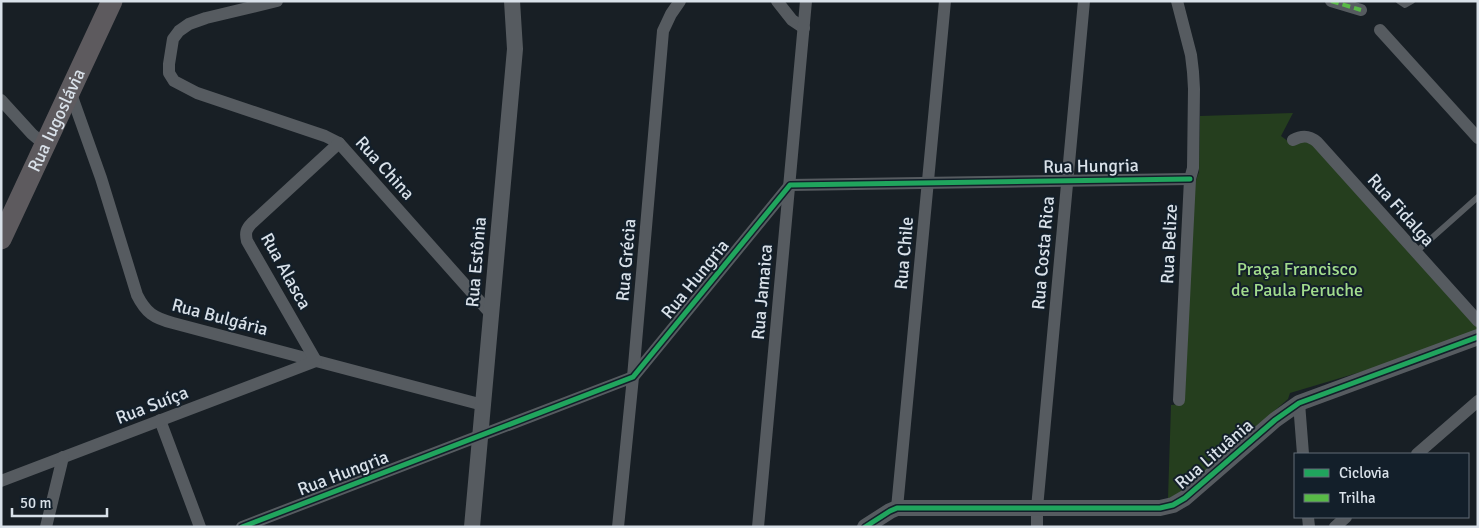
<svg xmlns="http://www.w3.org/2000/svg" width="1479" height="528" viewBox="0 0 1479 528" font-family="Signika,sans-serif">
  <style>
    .green { fill: #253e1e }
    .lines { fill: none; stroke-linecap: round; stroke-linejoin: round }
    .service { stroke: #565b60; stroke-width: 6 }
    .minor { stroke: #565b60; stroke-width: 12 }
    .tertiary { stroke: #565b60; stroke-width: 16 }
    .primary { stroke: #5d5a5e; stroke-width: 21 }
    .quiet { stroke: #58b947; stroke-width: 4; stroke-dasharray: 8 4; stroke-linecap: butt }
    .cycleway-casing { stroke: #131f2a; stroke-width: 8 }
    .cycleway { stroke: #20a55d; stroke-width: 5 }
    .labels { text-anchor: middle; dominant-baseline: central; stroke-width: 4; stroke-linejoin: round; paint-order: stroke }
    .street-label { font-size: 18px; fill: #d9e1e9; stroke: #131f2a }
    .park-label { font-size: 18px; fill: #a2dc8d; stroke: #131f2a }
  </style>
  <rect width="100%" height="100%" fill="#181f25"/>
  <!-- green -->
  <polygon class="green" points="1293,113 1281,136 1289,142 1313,139 1478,321 1478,337 1290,393 1288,399 1187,488 1168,499 1171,405 1183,404 1195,183 1199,172 1200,116"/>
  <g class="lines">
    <!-- service -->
    <g class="service">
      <polyline points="1399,1 1405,5 1412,1"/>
      <polyline points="1416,252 1478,197"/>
    </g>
    <!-- minor -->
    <g class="minor">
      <polyline points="277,1 206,18 189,24 179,31 173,39 169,64 169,73 174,81 197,93 325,136 339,143 491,314"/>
      <polyline points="777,1 792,20 804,28"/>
      <polyline points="1177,1 1191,55 1193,72 1194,89 1193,168 1190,179 1179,400"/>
      <polyline points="1331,1 1361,10"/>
      <polyline points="1380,30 1478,138"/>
      <path d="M 70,91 L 101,178 L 137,295 C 146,313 154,318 173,323 L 483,405"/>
      <polyline points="1,100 32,134 45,145"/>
      <path d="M 1293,140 C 1302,135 1309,135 1317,142 L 1478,321"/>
      <polyline points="1299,403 1303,454"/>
      <polyline points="160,420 200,527"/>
      <polyline points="1417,454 1478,401"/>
      <path d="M 1,481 L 316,361 L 247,241 C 245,233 246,229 252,223 L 339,143"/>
      <polyline points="897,508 945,1"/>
      <polyline points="1308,517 1309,527"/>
      <polyline points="46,527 63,457"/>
      <polyline points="242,527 633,377 790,185 1190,179"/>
      <polyline points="618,527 633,377 663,31 671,14 680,1"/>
      <polyline points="758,527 806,1"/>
      <polyline points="1037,527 1037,508 1084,1"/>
      <polyline points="1335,527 1346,517"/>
    </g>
    <!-- tertiary -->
    <g class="tertiary">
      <polyline points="472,527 515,49 512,1"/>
      <polyline points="865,527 890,511 897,508 1160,508 1173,505 1185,498 1275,420 1299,403 1478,337"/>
    </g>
    <!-- primary -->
    <path class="primary" id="s1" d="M 1,239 L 112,1"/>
    <!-- quiet -->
    <polyline class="quiet" points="1331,1 1361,10"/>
    <defs>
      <g id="cycleway">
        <polyline points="242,527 633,377 790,185 1190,179"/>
        <polyline points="865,527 890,511 897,508 1160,508 1173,505 1185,498 1275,420 1299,403 1478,337"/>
      </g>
    </defs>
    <!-- cycleway casing -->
    <use href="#cycleway" class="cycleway-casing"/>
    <!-- cycleway -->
    <use href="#cycleway" class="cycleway"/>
  </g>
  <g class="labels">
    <!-- street labels -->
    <g class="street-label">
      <text stroke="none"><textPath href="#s1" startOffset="131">Rua Iugoslávia</textPath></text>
      <text transform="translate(1091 166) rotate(-1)">Rua Hungria</text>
      <text transform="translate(385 168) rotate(48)">Rua China</text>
      <text transform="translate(1401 210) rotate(48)">Rua Fidalga</text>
      <text transform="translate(1169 244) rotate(-87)">Rua Belize</text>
      <text transform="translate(904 253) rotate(-85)">Rua Chile</text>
      <text transform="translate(1043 253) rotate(-85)">Rua Costa Rica</text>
      <text transform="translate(626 260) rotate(-85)">Rua Grécia</text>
      <text transform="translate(476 262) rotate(-85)">Rua Estônia</text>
      <text transform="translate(286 271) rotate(61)">Rua Alasca</text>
      <text transform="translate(695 279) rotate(-51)">Rua Hungria</text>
      <text transform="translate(762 292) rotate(-85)">Rua Jamaica</text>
      <text transform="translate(220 317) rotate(15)">Rua Bulgária</text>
      <text transform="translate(152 405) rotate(-21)">Rua Suíça</text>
      <text transform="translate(1214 454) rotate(-41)">Rua Lituânia</text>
      <text transform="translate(343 473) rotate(-21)">Rua Hungria</text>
    </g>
    <!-- park labels -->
    <g class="park-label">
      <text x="1297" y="269">Praça Francisco<tspan x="1297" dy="21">de Paula Peruche</tspan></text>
    </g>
  </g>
  <!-- border -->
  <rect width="1479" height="528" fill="none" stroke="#d9e1e9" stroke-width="5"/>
  <!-- legend -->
  <rect x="1294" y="453" width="175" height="65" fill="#131f2a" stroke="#626d76"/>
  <rect x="1304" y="469" width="25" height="8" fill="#20a55d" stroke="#626d76"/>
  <text x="1339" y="478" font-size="15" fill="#d9e1e9">Ciclovia</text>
  <rect x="1304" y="494" width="25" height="8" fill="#58b947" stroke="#626d76"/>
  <text x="1339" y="503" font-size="15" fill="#d9e1e9">Trilha</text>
  <!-- scale -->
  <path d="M12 508v8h95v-8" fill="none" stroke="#d9e1e9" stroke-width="2.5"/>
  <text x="20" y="508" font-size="15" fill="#d9e1e9" stroke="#131f2a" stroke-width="4" paint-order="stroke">50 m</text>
</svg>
